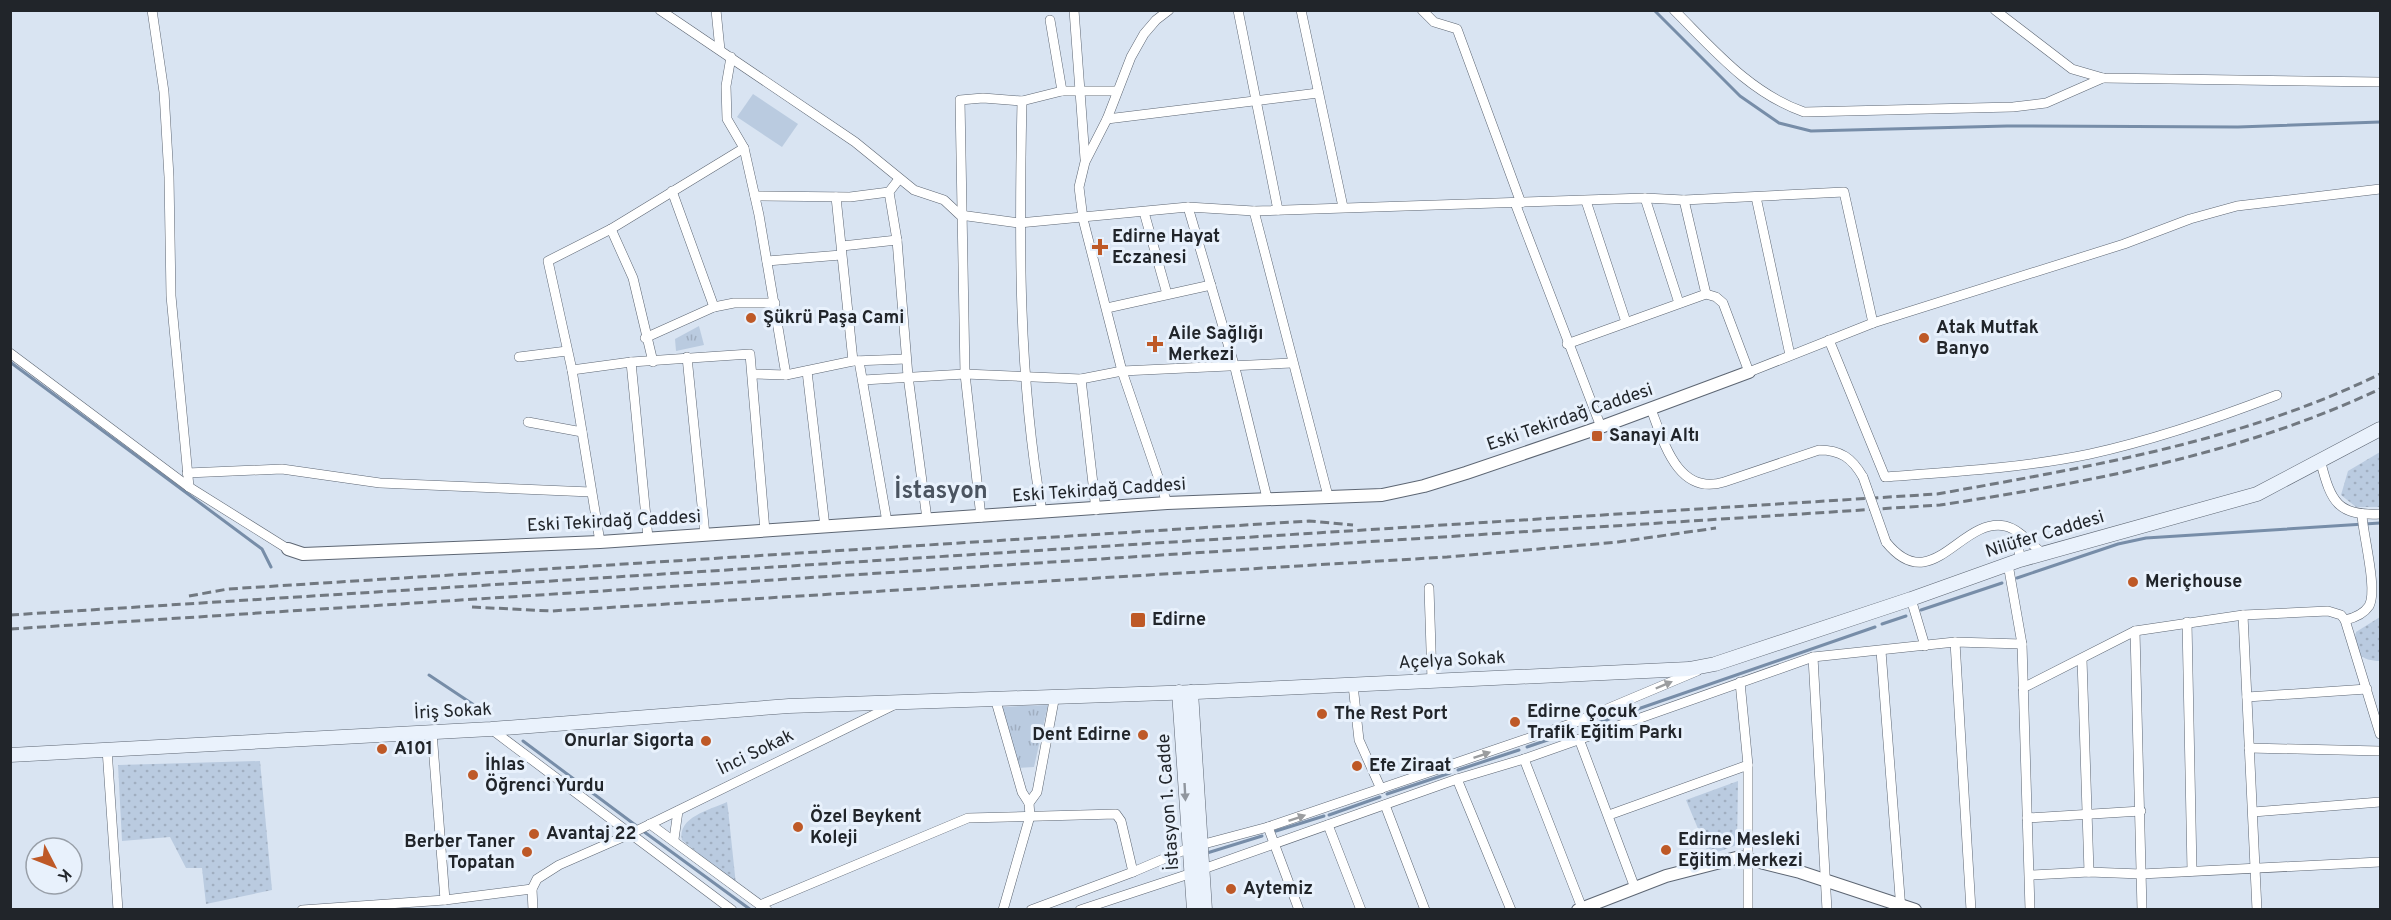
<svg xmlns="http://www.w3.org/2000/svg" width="2391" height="920" viewBox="0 0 2391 920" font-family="Overpass,sans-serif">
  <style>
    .grass { fill: url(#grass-dots) }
    .park { fill: url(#park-tufts) }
    .pitch { fill: #bacbe0 }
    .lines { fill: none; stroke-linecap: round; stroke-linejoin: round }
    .stream { stroke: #778da8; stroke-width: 3 }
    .minor-casing { stroke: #5d6673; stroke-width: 10 }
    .tertiary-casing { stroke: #5d6673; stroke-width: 14 }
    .secondary-casing { stroke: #5d6673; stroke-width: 15 }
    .minor { stroke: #fff; stroke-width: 9 }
    .tertiary { stroke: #fff; stroke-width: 12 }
    .secondary { stroke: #eaf2fc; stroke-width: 14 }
    .rail { stroke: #717880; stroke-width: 3; stroke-dasharray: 9 4.5; stroke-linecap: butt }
    .minor-bridge-casing { stroke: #5d6673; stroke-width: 10; stroke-linecap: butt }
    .minor-bridge { stroke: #fff; stroke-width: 9 }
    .oneway { fill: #9b9d9f }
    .oneway2 { fill: #90969e }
    .poi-dot { fill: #be5927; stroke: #e8f1fc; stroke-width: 2 }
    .labels { text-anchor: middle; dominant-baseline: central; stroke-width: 6; stroke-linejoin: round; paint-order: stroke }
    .poi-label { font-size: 18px; font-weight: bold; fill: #21252a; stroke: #e8f1fc; text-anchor: start }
    .street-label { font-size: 18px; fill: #21252a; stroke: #e8f1fc }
    .district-label { font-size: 24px; font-weight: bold; fill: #4b5460; stroke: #e8f1fc }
  </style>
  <defs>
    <pattern id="grass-dots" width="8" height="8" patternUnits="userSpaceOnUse" patternTransform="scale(1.5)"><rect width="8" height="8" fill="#bacbe0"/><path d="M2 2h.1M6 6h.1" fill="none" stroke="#a0aec0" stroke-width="1.8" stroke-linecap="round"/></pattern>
    <pattern id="park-tufts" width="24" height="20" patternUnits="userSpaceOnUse" patternTransform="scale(1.5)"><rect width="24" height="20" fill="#bacbe0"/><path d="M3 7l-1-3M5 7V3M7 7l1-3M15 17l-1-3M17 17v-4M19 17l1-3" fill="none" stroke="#a0aec0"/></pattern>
  </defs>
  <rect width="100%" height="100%" fill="#d9e4f2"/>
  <!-- grass -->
  <g class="grass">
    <polygon points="2380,452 2380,507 2356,507 2341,495 2348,471"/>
    <path d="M 2380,617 L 2380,661 C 2362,661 2351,653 2356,632 Z"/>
    <polygon points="260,761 272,890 206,904 202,868 186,868 170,837 122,841 118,765"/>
    <polygon points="1738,781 1737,845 1709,855 1686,800"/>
    <path d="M 727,802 L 728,809 L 736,885 L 682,840 C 677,817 710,810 727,802 Z"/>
  </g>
  <!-- park -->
  <g class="park">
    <polygon points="699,326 704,345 676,351 675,339"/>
    <polygon points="1048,705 1034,767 1017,768 1000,707"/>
  </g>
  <!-- pitch -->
  <polygon class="pitch" points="753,94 798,124 782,147 737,117"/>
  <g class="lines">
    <!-- stream -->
    <g class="stream">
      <polyline points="1654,10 1740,96 1779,123 1811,131 2007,126 2238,127 2380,122"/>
      <polyline points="10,362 262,549 271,567"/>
      <polyline points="2017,578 2118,544 2146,538 2380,523"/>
      <polyline points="1921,610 2002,583"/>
      <polyline points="1882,624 1906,616"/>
      <polyline points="429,675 483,711"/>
      <polyline points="1583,728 1875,627"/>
      <polyline points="523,741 638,827"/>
      <polyline points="1527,747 1574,731"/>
      <polyline points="1458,770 1519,750"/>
      <polyline points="1387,794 1450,773"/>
      <polyline points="1329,815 1380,797"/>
      <polyline points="643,831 751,910"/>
      <polyline points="1276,831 1324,816"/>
      <polyline points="1207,853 1262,836"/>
    </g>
    <defs>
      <g id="minor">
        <polyline points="152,10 164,92 169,177 171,296 189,487"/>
        <polyline points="660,10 855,142 914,190 944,200 960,215 1019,223 1188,207 1254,211 1645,198 1684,200 1844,192 1873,323"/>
        <polyline points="716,10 720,50"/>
        <polyline points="1074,10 1085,159"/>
        <polyline points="1238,10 1278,210"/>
        <polyline points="1301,10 1343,207"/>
        <polyline points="1422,10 1434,22 1457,29 1521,203"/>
        <path d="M 1674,10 C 1714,50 1750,93 1804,112 L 2013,107 L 2046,103 L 2103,78"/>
        <polyline points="1995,10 2072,69 2103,78 2380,82"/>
        <polyline points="1050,20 1062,91"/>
        <polyline points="731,57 726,86 727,119 744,148 759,215 786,375"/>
        <path d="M 1022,101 C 1019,239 1018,376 1042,512"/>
        <polyline points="1107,119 1318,93"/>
        <polyline points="899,179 889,192 897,240 908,376 927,519"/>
        <polyline points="672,191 714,307"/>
        <polyline points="755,196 850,197 889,192"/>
        <polyline points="836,197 853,361"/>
        <polyline points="1756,197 1790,355"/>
        <polyline points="1645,198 1679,303"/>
        <polyline points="1684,200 1706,294"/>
        <polyline points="1586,201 1626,322"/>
        <polyline points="1515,203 1601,427"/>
        <polyline points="1188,207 1235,368 1267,498"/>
        <polyline points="1254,211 1328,496"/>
        <polyline points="1144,212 1167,294"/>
        <polyline points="611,229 633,278 653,362"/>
        <polyline points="842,246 897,240"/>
        <polyline points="767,261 841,255"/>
        <polyline points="1107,308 1211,285"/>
        <polyline points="645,338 714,307 734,303 775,303"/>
        <path d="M 1829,340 L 1885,477 C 1953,472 2023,468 2090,454 C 2154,440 2215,419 2277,395"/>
        <polyline points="1567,344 1706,294 1716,297 1723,303 1749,372 1873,323 2124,244 2190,219 2237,206 2380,189"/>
        <polyline points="10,353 189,487 288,549"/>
        <polyline points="519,357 567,351"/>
        <polyline points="687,357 705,535"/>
        <polyline points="859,361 887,522"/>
        <polyline points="631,362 648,538"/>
        <polyline points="572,370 631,362 750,354 765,531"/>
        <polyline points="807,371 825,527"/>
        <polyline points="753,374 786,375 853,361 906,359"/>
        <polyline points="1081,379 1096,510"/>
        <polyline points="863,380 965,374 1081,379 1122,371 1292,363"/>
        <path d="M 1651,409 C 1664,443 1678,496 1724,482 L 1819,450 C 1841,450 1852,458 1863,477"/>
        <polyline points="528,422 582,432"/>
        <path d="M 2321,463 C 2331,502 2338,516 2380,514"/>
        <polyline points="187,473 282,469 380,483 591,492"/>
        <polyline points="1167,503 1122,371 1083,219 1079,187 1085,162 1107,119 1131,57 1144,34 1156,20 1169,10"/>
        <polyline points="981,517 965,374 960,100 983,98 1022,101 1062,91 1116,91"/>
        <polyline points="2017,532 2020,560"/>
        <polyline points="600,542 572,370 548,261 611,229 744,148"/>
        <path d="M 1886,542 C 1932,599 1960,517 2005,526 C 2019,529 2031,544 2042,553"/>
        <polyline points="2008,564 2022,644 2030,910"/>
        <polyline points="1429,588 1432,680"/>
        <polyline points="1911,599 1925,646"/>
        <polyline points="2243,615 2257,910"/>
        <path d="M 2345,620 C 2354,618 2363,615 2369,606 C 2378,590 2363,535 2362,515"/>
        <polyline points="2187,622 2192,871"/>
        <polyline points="2135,631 2142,910"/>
        <polyline points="1955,642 1971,910"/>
        <polyline points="1881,651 1901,910"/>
        <polyline points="1813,657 1827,910"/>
        <polyline points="2082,659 2089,872"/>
        <polyline points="1740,682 1748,765 1748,910"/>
        <polyline points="1353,685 1359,740 1381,789"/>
        <polyline points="2023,688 2135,631 2243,615 2328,611 2341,615 2345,620 2380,734"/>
        <polyline points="2247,697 2367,689"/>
        <polyline points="995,698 1022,792 1029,803"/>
        <polyline points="491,729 732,910"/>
        <polyline points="432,732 445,900"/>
        <polyline points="1579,739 1635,888"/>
        <polyline points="2249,748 2380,751"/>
        <polyline points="107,749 118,910"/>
        <polyline points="1524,759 1582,908"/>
        <polyline points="1457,779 1511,910"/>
        <polyline points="1385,805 1425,910"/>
        <polyline points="2253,812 2380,802"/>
        <polyline points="1609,815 1748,765"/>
        <polyline points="2027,818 2141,811"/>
        <polyline points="650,824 767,910"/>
        <polyline points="1328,825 1361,910"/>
        <polyline points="1268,827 1299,910"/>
        <polyline points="674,839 678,811"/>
        <polyline points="2030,875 2089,872 2141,874 2380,862"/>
        <polyline points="760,905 968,818 1116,814 1121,821 1133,872"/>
        <polyline points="302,910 445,900 532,889"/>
        <polyline points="533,910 532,889 537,879 559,865 630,834 896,704"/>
        <polyline points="1003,910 1030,816 1029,803 1037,792 1055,695"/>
        <polyline points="1031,910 1133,872 1189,848 1268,827 1576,722 1697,671"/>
        <polyline points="1080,910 1192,873 1457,779 1524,759 1813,657 1955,642 2022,644"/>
      </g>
      <g id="tertiary">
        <polyline points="288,549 303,554 600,542 1167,503 1382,495 1424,486 1466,473 1601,427 1749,372"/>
        <polyline points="1578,910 1666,876 1740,857 1800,872 1915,910"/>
      </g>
      <g id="secondary">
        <polyline points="1179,692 1194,910"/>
        <polyline points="1191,692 1205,910"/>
        <polyline points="10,755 491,729 789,706 1196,692 1689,669 1715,664 1911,599 2020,560 2257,494 2380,429"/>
      </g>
    </defs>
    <!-- minor casing -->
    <use href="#minor" class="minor-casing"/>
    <!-- tertiary casing -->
    <use href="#tertiary" class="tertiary-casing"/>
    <!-- secondary casing -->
    <use href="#secondary" class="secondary-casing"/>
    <!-- minor -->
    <use href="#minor" class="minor"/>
    <!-- tertiary -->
    <use href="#tertiary" class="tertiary"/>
    <!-- secondary -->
    <use href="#secondary" class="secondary"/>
    <!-- rail -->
    <g class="rail">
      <polyline points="189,596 228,589 1309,521 1353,525"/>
      <polyline points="472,607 551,611 1447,557 1618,542 1716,528"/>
      <path d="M 10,615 L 1937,494 C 2088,467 2241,442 2380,374"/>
      <path d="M 10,629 L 1940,505 C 2091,482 2242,454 2380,389"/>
    </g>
    <defs>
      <polyline id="minor-bridge" points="1863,477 1886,542"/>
    </defs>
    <!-- minor-bridge casing -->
    <use href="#minor-bridge" class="minor-bridge-casing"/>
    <!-- minor-bridge -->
    <use href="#minor-bridge" class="minor-bridge"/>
  </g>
  <!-- one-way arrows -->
  <defs><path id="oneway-solid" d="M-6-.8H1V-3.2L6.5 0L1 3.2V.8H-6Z" transform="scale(1.5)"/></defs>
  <g class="oneway">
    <use href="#oneway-solid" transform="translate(1664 685) rotate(-23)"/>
    <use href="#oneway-solid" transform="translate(1482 755) rotate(-19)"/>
    <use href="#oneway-solid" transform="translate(1297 818) rotate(-19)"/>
  </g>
  <use class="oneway2" href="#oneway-solid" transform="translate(1185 792) rotate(87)"/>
  <!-- markers -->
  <g class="poi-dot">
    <path d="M1097 238h6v6h6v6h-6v6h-6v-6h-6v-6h6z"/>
    <circle cx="751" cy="318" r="6"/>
    <circle cx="1924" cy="338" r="6"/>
    <path d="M1152 335h6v6h6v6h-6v6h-6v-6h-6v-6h6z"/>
    <rect x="1591" y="430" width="12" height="12" rx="3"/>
    <circle cx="2133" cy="582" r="6"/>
    <rect x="1130" y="612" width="16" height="16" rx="3"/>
    <circle cx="1322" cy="714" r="6"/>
    <circle cx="1515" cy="722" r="6"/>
    <circle cx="1143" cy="735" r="6"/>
    <circle cx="706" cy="741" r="6"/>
    <circle cx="382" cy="749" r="6"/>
    <circle cx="1357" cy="766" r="6"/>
    <circle cx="473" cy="775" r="6"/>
    <circle cx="798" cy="827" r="6"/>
    <circle cx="534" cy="834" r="6"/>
    <circle cx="1666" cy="850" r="6"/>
    <circle cx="527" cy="852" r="6"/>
    <circle cx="1231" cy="889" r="6"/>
  </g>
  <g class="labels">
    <!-- poi labels -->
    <g class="poi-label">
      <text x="1112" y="237">Edirne Hayat<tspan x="1112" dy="21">Eczanesi</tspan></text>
      <text x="763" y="318">Şükrü Paşa Cami</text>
      <text x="1936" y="328">Atak Mutfak<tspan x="1936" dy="21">Banyo</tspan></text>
      <text x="1168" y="334">Aile Sağlığı<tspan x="1168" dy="21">Merkezi</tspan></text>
      <text x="1609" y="436">Sanayi Altı</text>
      <text x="2145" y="582">Meriçhouse</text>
      <text x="1152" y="620">Edirne</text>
      <text x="1527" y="712">Edirne Çocuk<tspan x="1527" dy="21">Trafik Eğitim Parkı</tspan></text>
      <text x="1334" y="714">The Rest Port</text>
      <text x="1131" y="735" text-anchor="end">Dent Edirne</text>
      <text x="694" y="741" text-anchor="end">Onurlar Sigorta</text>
      <text x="394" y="749">A101</text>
      <text x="485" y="765">İhlas<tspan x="485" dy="21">Öğrenci Yurdu</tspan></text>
      <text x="1369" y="766">Efe Ziraat</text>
      <text x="810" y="817">Özel Beykent<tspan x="810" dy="21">Koleji</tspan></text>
      <text x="546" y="834">Avantaj 22</text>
      <text x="1678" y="840">Edirne Mesleki<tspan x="1678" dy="21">Eğitim Merkezi</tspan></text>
      <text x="515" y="842" text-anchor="end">Berber Taner<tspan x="515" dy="21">Topatan</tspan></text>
      <text x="1243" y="889">Aytemiz</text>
    </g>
    <!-- street labels -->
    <g class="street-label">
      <text transform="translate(1570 418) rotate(-19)">Eski Tekirdağ Caddesi</text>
      <text transform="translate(1099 491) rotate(-4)">Eski Tekirdağ Caddesi</text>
      <text transform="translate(614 522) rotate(-3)">Eski Tekirdağ Caddesi</text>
      <text transform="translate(2045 535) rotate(-17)">Nilüfer Caddesi</text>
      <text transform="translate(1452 661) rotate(-3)">Açelya Sokak</text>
      <text transform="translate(453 712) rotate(-3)">İriş Sokak</text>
      <text transform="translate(756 753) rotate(-26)">İnci Sokak</text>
      <text transform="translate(1169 802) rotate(-94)">İstasyon 1. Cadde</text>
    </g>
    <!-- district labels -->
    <g class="district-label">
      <text x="941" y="492">İstasyon</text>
    </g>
  </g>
  <!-- border -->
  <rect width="2391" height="920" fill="none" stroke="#21252a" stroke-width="24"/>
  <!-- north arrow -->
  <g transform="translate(54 866) rotate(132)"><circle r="28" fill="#e8f1fc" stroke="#989fa8" stroke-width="1.5"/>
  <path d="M0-4.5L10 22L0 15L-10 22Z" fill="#be5927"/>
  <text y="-9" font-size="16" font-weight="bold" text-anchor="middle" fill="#21252a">K</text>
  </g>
</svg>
